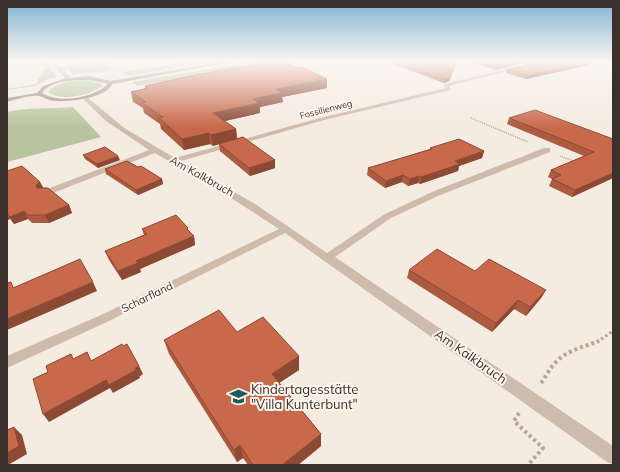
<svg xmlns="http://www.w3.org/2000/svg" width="620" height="472" viewBox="0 0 620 472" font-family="Mulish,sans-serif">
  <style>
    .green { fill: #b8c4a0 }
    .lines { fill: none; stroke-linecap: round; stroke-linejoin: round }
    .path-far2 { stroke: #b9a596; stroke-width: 1.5; stroke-dasharray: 1 1; stroke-linecap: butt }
    .path-far1 { stroke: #b9a596; stroke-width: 3; stroke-dasharray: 2.5 2.5; stroke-linecap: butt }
    .path { stroke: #b9a596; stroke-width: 4; stroke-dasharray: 3 3; stroke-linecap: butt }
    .minor { fill: #cdbbac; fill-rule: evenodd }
    .secondary { fill: #a18a7d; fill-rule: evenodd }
    .wall { fill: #ac5a40 }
    .shaded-wall { fill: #8c4a34 }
    .building { fill: #c8694b; stroke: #8c4a34 }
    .labels { text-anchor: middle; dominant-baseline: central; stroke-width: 4; stroke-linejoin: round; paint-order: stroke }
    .far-street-label { font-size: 9px; fill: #3b302b; stroke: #fbf5ee }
    .street-label { font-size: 11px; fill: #3b302b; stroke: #fbf5ee }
    .near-street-label { font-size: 13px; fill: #3b302b; stroke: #fbf5ee }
    .near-poi-label { font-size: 13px; fill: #3b302b; stroke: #fbf5ee; text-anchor: start }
  </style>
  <rect width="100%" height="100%" fill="#f4ebe1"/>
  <!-- green -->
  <g class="green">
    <polygon points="195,61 221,61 126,76 123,72"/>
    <polygon points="258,61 281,61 137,86 132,82"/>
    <polygon points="43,62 47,62 56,77 46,80 35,86 7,90 7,89 36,84 46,66 37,66 38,64"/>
    <polygon points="108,62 114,71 72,74 68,68"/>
    <path d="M 88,80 L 101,84 L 102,86 C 91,95 60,102 48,92 C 56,81 75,81 88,80 Z"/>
    <path d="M 73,107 L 101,137 L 7,162 L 7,112 C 29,107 51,109 73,107 Z"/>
  </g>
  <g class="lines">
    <!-- path-far2 -->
    <g class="path-far2">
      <polyline points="471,118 528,142"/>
      <polyline points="560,156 574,161"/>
    </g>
    <!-- path-far1 -->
    <polyline class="path-far1" points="597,342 613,331"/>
    <!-- path -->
    <g class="path">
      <path d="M 541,383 C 546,376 550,368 556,362 C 567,350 584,347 599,341"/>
      <polyline points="519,413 514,421 543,448 528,465"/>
    </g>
    <!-- minor -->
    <g class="minor">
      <polygon points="52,61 57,61 61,67 93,61 105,61 63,70 72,80 69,82 57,70"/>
      <polygon points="539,61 548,61 449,86 451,90 324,120 181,161 255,204 327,253 385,214 432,192 544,148 550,148 550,152 438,196 391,218 335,257 613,446 613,464 607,462 285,233 109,321 7,368 7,356 101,315 279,229 225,194 155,153 48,195 42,195 41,193 42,191 149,150 106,121 82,98 82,96 86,96 124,128 175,158 320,118 446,88 444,84"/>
    </g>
    <!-- secondary -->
    <path class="secondary" d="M 225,61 L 237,61 L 112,84 C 107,98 69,102 55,101 C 49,101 42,96 38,96 C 30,95 15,100 7,102 L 7,98 L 37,93 L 43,86 L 63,79 L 89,76 L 111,81 ZM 89,80 L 106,83 L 107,85 C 92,98 60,104 42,93 C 51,80 74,80 89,80 Z"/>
  </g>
  <!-- wall -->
  <g class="wall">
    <polygon points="386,61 456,61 449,81 444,83"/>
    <polygon points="466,61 531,61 495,70"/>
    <polygon points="541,61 598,61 590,63 589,65 526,79 506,73 507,70"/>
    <polygon points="145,86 327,88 282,97 283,102 260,107 260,113 225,121 236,129 237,139 275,168 250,176 220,151 219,144 213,146 210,144 184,150 161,129 160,124 144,113 143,108 133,102 131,92 146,89"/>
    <polygon points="509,118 613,139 613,178 572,197 549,186 552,179 548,177 551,170 584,156 507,124"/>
    <polygon points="430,148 484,151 482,158 459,166 458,171 420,184 418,183 408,186 402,182 385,188 367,175 368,168 430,149"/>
    <polygon points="83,155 120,160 98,168 85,159"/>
    <polygon points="138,167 162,179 163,184 138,195 106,174 105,169"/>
    <polygon points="7,171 40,182 43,188 69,205 72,213 49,223 32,223 28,219 14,224 10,219 7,220"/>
    <polygon points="142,229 189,231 194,236 195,245 140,269 141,272 122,280 109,260 105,251 144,235"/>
    <polygon points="409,270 475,271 546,290 541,298 526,316 514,309 492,332 407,278"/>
    <polygon points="237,332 299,356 299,370 279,383 321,434 321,446 298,465 248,465 243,458 237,462 169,354 164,340"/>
  </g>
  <!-- shaded-wall -->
  <g class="shaded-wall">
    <polygon points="456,61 449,81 444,83 444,79"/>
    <polygon points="519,61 531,61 495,70 496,67"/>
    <polygon points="588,61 598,61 590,63 589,65 526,79 527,76"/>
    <polygon points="327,79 327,88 282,97 283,102 260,107 260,113 215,123 213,113 253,99 276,89"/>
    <polygon points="236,129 237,139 213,146 211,135"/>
    <polygon points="209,133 210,144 184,150 182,139"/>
    <polygon points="484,151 482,158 459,166 458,171 420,184 421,177 455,161"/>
    <polygon points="118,156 120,160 98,168 97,164"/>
    <polygon points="275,160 275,168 250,176 249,168"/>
    <polygon points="613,173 613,178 572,197 575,190"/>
    <polygon points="403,175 402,182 385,188 386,181"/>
    <polygon points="419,176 418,183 408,186 410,179"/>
    <polygon points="162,179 163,184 138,195 136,190"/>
    <polygon points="40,182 44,189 37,188 36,185"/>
    <polygon points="69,205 72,213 49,223 45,215"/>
    <polygon points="24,211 28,219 14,224 10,217"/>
    <polygon points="7,215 10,219 7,220"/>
    <polygon points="194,236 195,245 140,269 141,272 122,280 118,271 136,261"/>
    <polygon points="93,282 97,291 7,330 7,319"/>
    <polygon points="546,290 541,298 526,316 530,307"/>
    <polygon points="518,300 514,309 492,332 496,323"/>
    <polygon points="299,356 299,370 273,387 272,374"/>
    <polygon points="139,366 143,374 139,377 135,368"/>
    <polygon points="136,370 140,378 113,393 110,388 49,422 43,414 106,380"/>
    <polygon points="14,427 22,435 27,454 8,465 7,465 7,453"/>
    <polygon points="321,434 321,446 298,465 282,465"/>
    <polygon points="240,445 243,458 237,462 234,450"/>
  </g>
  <!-- building -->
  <g class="building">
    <polygon points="275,61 284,61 297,68 302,67 327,79 276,89 282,93 253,99 259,103 213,113 236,129 211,135 209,133 182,139 159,118 163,117 142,103 146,102 131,92 148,88 145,86 195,75"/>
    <polygon points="395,61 456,61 450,78 444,79"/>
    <polygon points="478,61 519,61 496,67"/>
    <polygon points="541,61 589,61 591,62 527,76 507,70"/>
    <polygon points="535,110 613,139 613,173 575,190 552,179 561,175 551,170 594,152 509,118"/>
    <polygon points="243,137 275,160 249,168 219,144"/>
    <polygon points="459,139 484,151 455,161 460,164 421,177 419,176 410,179 403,175 386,181 368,168 432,149 430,148"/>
    <polygon points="105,147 118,156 97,164 83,155"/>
    <polygon points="127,161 138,167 141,166 162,179 136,190 105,169"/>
    <polygon points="22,166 40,182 36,185 37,188 48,188 69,205 45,215 28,215 24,211 10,217 7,213 7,171"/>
    <polygon points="176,215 188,228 187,229 194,236 136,261 138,263 118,271 105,251 147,234 142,229"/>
    <polygon points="437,249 475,271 489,259 546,290 530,307 518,300 496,323 409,270"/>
    <polygon points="80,259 93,282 7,319 7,283 11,282 13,288"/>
    <polygon points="219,310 237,332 263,317 299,356 272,374 321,434 282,465 253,465 240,445 234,450 164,340"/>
    <polygon points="122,344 123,346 127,344 139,366 135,368 136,370 109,385 106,380 43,414 33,379 48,372 46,366 71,354 73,359 87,352 91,361"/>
    <polygon points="14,427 19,446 7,453 7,430"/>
  </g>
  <!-- sky -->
  <linearGradient id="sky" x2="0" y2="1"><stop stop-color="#7eb2d2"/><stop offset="0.48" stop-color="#faf6f2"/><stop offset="1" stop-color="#faf6f2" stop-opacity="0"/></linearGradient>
  <rect width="620" height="127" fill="url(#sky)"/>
  <!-- icons -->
  <defs>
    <symbol id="school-bare" viewBox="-9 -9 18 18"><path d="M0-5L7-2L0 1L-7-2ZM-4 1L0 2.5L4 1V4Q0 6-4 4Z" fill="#1f5a5e" stroke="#fbf5ee" stroke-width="2.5" paint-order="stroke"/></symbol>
  </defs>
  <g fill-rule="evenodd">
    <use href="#school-bare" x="226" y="384" width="25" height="25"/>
  </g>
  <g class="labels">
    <!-- far-street labels -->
    <g class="far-street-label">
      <text transform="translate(326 109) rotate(-14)">Fossilienweg</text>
    </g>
    <!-- street labels -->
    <g class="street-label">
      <text transform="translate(202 176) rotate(29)">Am Kalkbruch</text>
      <text transform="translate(147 297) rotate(-26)">Scharfland</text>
    </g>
    <!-- near-street labels -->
    <g class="near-street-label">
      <text transform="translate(471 356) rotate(35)">Am Kalkbruch</text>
    </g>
    <!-- near-poi labels -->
    <g class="near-poi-label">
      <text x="251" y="389">Kindertagesstätte<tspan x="251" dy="15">"Villa Kunterbunt"</tspan></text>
    </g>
  </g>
  <!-- border -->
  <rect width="620" height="472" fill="none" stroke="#3b302b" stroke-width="16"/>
</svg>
